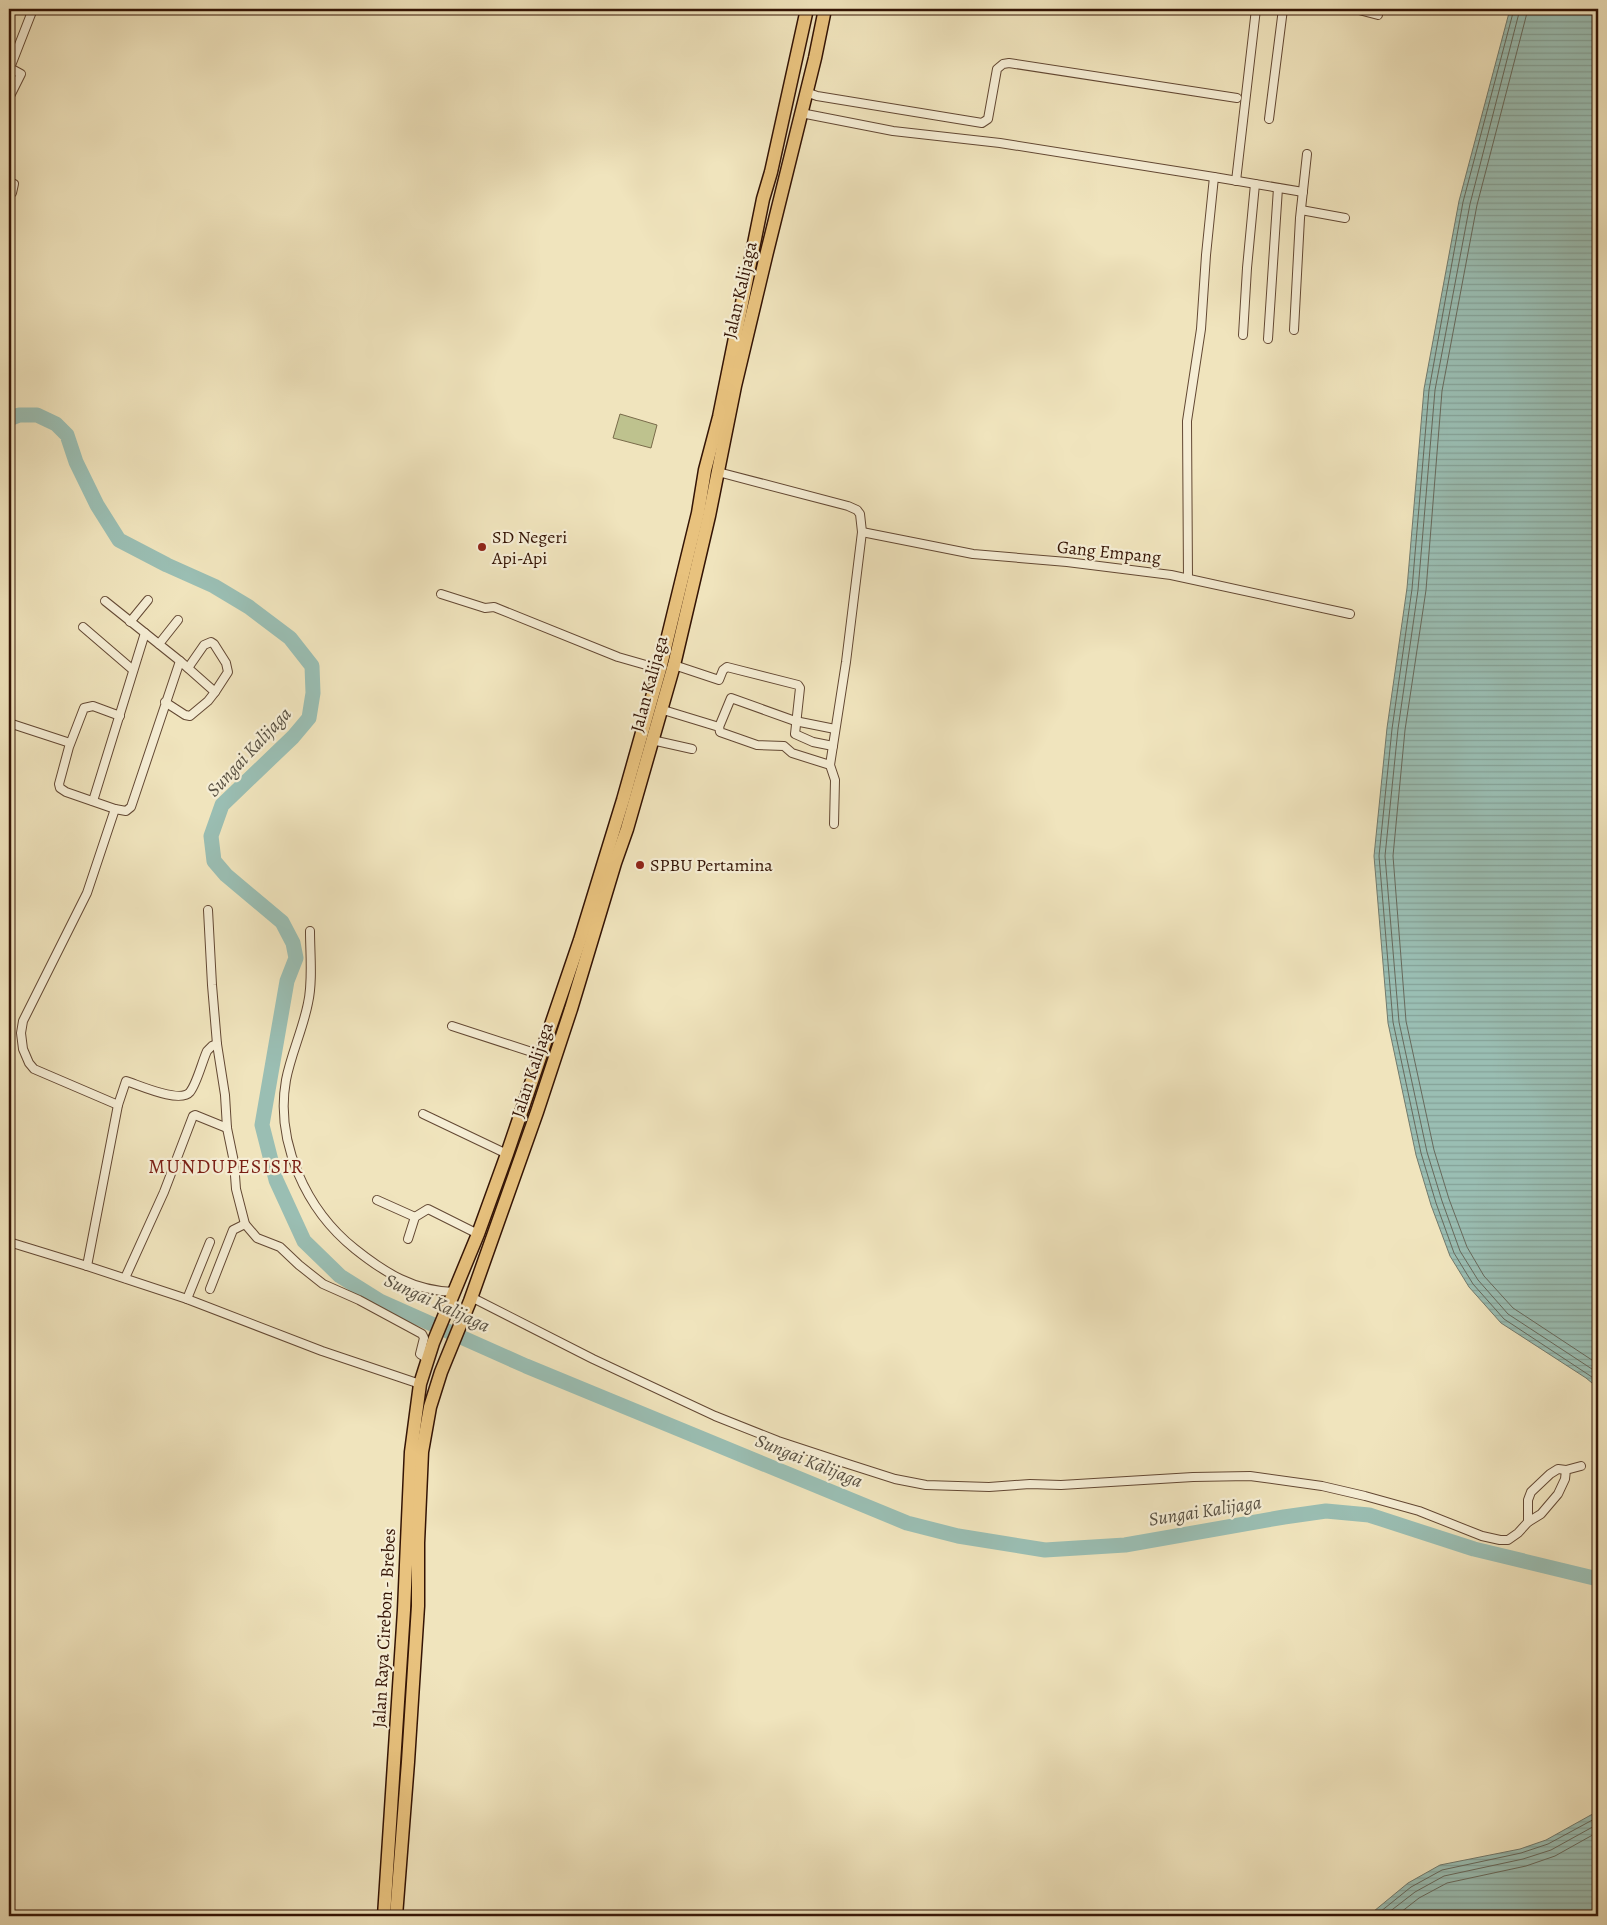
<svg xmlns="http://www.w3.org/2000/svg" width="1607" height="1925" viewBox="0 0 1607 1925" font-family="Alegreya,serif">
  <style>
    .park { fill: #bec28e; stroke: #796b4a }
    .water { fill: url(#water-rules); stroke: #717a6d }
    .lines { fill: none; stroke-linecap: round; stroke-linejoin: round }
    .shore { stroke: #67695c; stroke-width: 1 }
    .river { stroke: #9abeb3; stroke-width: 15 }
    .minor-casing { stroke: #634833; stroke-width: 10 }
    .trunk-casing { stroke: #341405; stroke-width: 15 }
    .minor { stroke: #f5edd4; stroke-width: 8 }
    .trunk { stroke: #e8c27e; stroke-width: 12 }
    .poi-dot { fill: #8f2418; stroke: #f5edd4; stroke-width: 2 }
    .labels { text-anchor: middle; dominant-baseline: central; stroke-width: 4.5; stroke-linejoin: round; paint-order: stroke }
    .street-label { font-size: 18px; fill: #341405; stroke: #f5edd4 }
    .poi-label { font-size: 18px; fill: #341405; stroke: #f5edd4; text-anchor: start }
    .water-label { font-size: 19px; font-style: italic; fill: #585042; stroke: #f5edd4 }
    .quarter-label { font-size: 20px; letter-spacing: 1px; fill: #7a1f14; stroke: #f5edd4 }
  </style>
  <defs>
    <pattern id="water-rules" width="6" height="5" patternUnits="userSpaceOnUse" patternTransform="scale(1.25)"><rect width="6" height="5" fill="#9abeb3"/><path d="M0 2.5h6" fill="none" stroke="#85a298"/></pattern>
  </defs>
  <rect width="100%" height="100%" fill="#f0e4bd"/>
  <filter id="stains"><feTurbulence type="fractalNoise" baseFrequency=".004" numOctaves="4"/><feColorMatrix values="0 0 0 0 .2 0 0 0 0 .09 0 0 0 0 .02 0 0 0 .5 -.17"/></filter>
  <radialGradient id="worn" r=".72"><stop offset=".6" stop-color="#630" stop-opacity="0"/><stop offset="1" stop-color="#630" stop-opacity=".3"/></radialGradient>
  <!-- park -->
  <polygon class="park" points="620,414 657,425 651,448 613,438"/>
  <!-- water -->
  <g class="water">
    <polygon points="1510,9 1598,9 1598,1388 1586,1378 1501,1323 1469,1287 1450,1256 1431,1205 1416,1155 1388,1023 1374,856 1387,728 1407,588 1424,389 1459,201"/>
    <polygon points="1598,1811 1598,1916 1368,1916 1408,1883 1440,1865 1520,1849 1546,1840"/>
  </g>
  <g class="lines">
    <!-- shore -->
    <g class="shore">
      <polyline points="1514,9 1463,202 1429,390 1412,589 1392,729 1379,856 1393,1022 1421,1153 1436,1203 1454,1253 1473,1284 1504,1319 1598,1381"/>
      <polyline points="1520,9 1470,204 1435,390 1418,590 1398,729 1385,856 1399,1022 1427,1152 1442,1201 1460,1251 1478,1280 1508,1314 1598,1373"/>
      <polyline points="1528,9 1477,205 1442,391 1426,590 1405,730 1393,856 1406,1021 1434,1150 1449,1199 1467,1247 1484,1276 1513,1308 1598,1364"/>
      <polyline points="1375,1916 1411,1887 1442,1870 1521,1853 1548,1844 1598,1817"/>
      <polyline points="1384,1916 1415,1892 1444,1876 1523,1859 1551,1850 1598,1824"/>
      <polyline points="1396,1916 1419,1898 1447,1883 1526,1866 1555,1856 1598,1832"/>
    </g>
    <!-- river -->
    <polyline class="river" points="9,419 19,415 37,415 56,424 67,435 76,462 97,505 119,540 167,565 214,586 249,607 290,638 312,666 313,693 309,718 293,737 222,805 211,836 214,861 226,875 282,922 293,943 296,958 287,981 262,1125 276,1180 304,1241 340,1276 380,1301 526,1366 907,1523 958,1536 1045,1550 1125,1545 1284,1517 1326,1511 1369,1515 1474,1549 1598,1579"/>
    <defs>
      <g id="minor">
        <polyline points="1355,9 1378,15"/>
        <polyline points="806,92 817,96 982,123 988,119 997,69 1003,64 1009,63 1237,98"/>
        <polyline points="9,98 21,74 10,68 33,9"/>
        <polyline points="801,113 893,131 1000,143 1214,177"/>
        <polyline points="1269,119 1283,9"/>
        <polyline points="1236,181 1256,9"/>
        <polyline points="9,182 14,184 12,193"/>
        <polyline points="1301,210 1345,218"/>
        <polyline points="1294,330 1300,218 1307,154"/>
        <polyline points="1243,335 1247,268 1255,184"/>
        <polyline points="1268,339 1278,188"/>
        <polyline points="718,472 848,506 857,510 860,514 862,532 846,662 830,765 835,780 834,824"/>
        <polyline points="862,532 973,554 1067,562 1171,575 1350,614"/>
        <polyline points="1188,578 1187,421 1201,329 1206,255 1214,177 1303,192"/>
        <polyline points="441,594 485,608 494,607 618,657 660,669"/>
        <polyline points="105,601 145,633"/>
        <polyline points="130,622 148,600"/>
        <polyline points="83,627 133,670"/>
        <polyline points="159,644 178,620"/>
        <polyline points="674,665 719,680 723,670 727,667 798,685 800,688 795,734 813,742 833,746"/>
        <polyline points="188,668 204,645 211,642 214,644 226,663 228,672 215,692"/>
        <polyline points="660,709 719,727 720,732 757,745 784,746 792,753 830,765"/>
        <polyline points="120,716 93,706 84,708 69,747 59,784 60,788 66,792 115,809 126,811 131,807 180,661 215,692 208,701 190,716 185,715 165,702"/>
        <polyline points="9,723 70,743"/>
        <polyline points="719,727 731,698 795,721 835,729"/>
        <polyline points="652,740 692,749"/>
        <polyline points="93,801 145,633 180,661"/>
        <polyline points="115,809 87,893 23,1021 21,1033 23,1049 29,1063 34,1069 118,1105"/>
        <polyline points="208,910 212,985 217,1044"/>
        <path d="M 310,931 C 310,954 313,981 308,1003 C 303,1029 291,1054 286,1080 C 275,1142 306,1210 355,1249 C 385,1273 414,1291 454,1292"/>
        <polyline points="452,1026 541,1055"/>
        <polyline points="423,1114 507,1154"/>
        <polyline points="377,1200 415,1217"/>
        <polyline points="408,1239 415,1217 428,1209 478,1234"/>
        <polyline points="9,1242 87,1266 187,1299 322,1351 420,1384"/>
        <path d="M 87,1266 L 118,1105 L 126,1081 C 139,1085 180,1104 190,1092 C 197,1083 202,1062 207,1051 L 212,1046 L 217,1044 L 225,1095 L 227,1128 L 234,1162 L 236,1189 L 245,1224 L 257,1238 L 280,1247 L 299,1265 L 323,1284 L 359,1300 L 422,1334 L 424,1338 L 420,1354 L 428,1359"/>
        <polyline points="125,1278 164,1192 193,1116 195,1115 227,1128"/>
        <polyline points="210,1289 233,1230 245,1224"/>
        <polyline points="471,1297 593,1359 715,1416 778,1441 845,1463 895,1479 926,1485 989,1487 1030,1484 1061,1485 1193,1477 1250,1476 1322,1486 1365,1496 1419,1511 1482,1536 1500,1540 1508,1540 1518,1533 1528,1522 1541,1514 1558,1494 1565,1479 1566,1470 1581,1466"/>
        <polyline points="187,1299 210,1242"/>
        <polyline points="1528,1522 1528,1500 1531,1492 1550,1474 1558,1469 1566,1470"/>
      </g>
      <g id="trunk">
        <polyline points="384,1916 404,1610 411,1452 420,1384 433,1343 478,1234 507,1154 580,940 623,800 660,669 698,513 705,470 719,417 763,199 771,172 807,9"/>
        <polyline points="396,1916 408,1762 418,1606 418,1543 422,1452 430,1407 441,1372 470,1301 537,1112 571,1009 615,863 627,829 674,665 709,516 735,386 766,256 815,58 825,9"/>
      </g>
    </defs>
    <!-- minor casing -->
    <use href="#minor" class="minor-casing"/>
    <!-- trunk casing -->
    <use href="#trunk" class="trunk-casing"/>
    <!-- minor -->
    <use href="#minor" class="minor"/>
    <!-- trunk -->
    <use href="#trunk" class="trunk"/>
  </g>
  <!-- markers -->
  <g class="poi-dot">
    <circle cx="482" cy="547" r="5"/>
    <circle cx="640" cy="865" r="5"/>
  </g>
  <g class="labels">
    <!-- street labels -->
    <g class="street-label">
      <text transform="translate(740 290) rotate(-77)">Jalan Kalijaga</text>
      <text transform="translate(1109 552) rotate(6)">Gang Empang</text>
      <text transform="translate(649 684) rotate(-75)">Jalan Kalijaga</text>
      <text transform="translate(532 1070) rotate(-72)">Jalan Kalijaga</text>
      <text transform="translate(384 1628) rotate(-87)">Jalan Raya Cirebon - Brebes</text>
    </g>
    <!-- poi labels -->
    <g class="poi-label">
      <text x="492" y="537">SD Negeri<tspan x="492" dy="21">Api-Api</tspan></text>
      <text x="650" y="865">SPBU Pertamina</text>
    </g>
    <!-- water labels -->
    <g class="water-label">
      <text transform="translate(249 752) rotate(-47)">Sungai Kalijaga</text>
      <text transform="translate(437 1303) rotate(25)">Sungai Kalijaga</text>
      <text transform="translate(809 1461) rotate(22)">Sungai Kalijaga</text>
      <text transform="translate(1205 1511) rotate(-9)">Sungai Kalijaga</text>
    </g>
    <!-- quarter labels -->
    <g class="quarter-label">
      <text x="226" y="1166">MUNDUPESISIR</text>
    </g>
  </g>
  <!-- margin -->
  <rect width="1607" height="1925" fill="none" stroke="#f0e4bd" stroke-width="30"/>
  <rect x="10" y="10" width="1587" height="1905" fill="none" stroke="#341405" stroke-width="2.5"/>
  <rect x="15" y="15" width="1577" height="1895" fill="none" stroke="#341405"/>
  <rect width="100%" height="100%" filter="url(#stains)"/>
  <rect width="100%" height="100%" fill="url(#worn)"/>
</svg>
